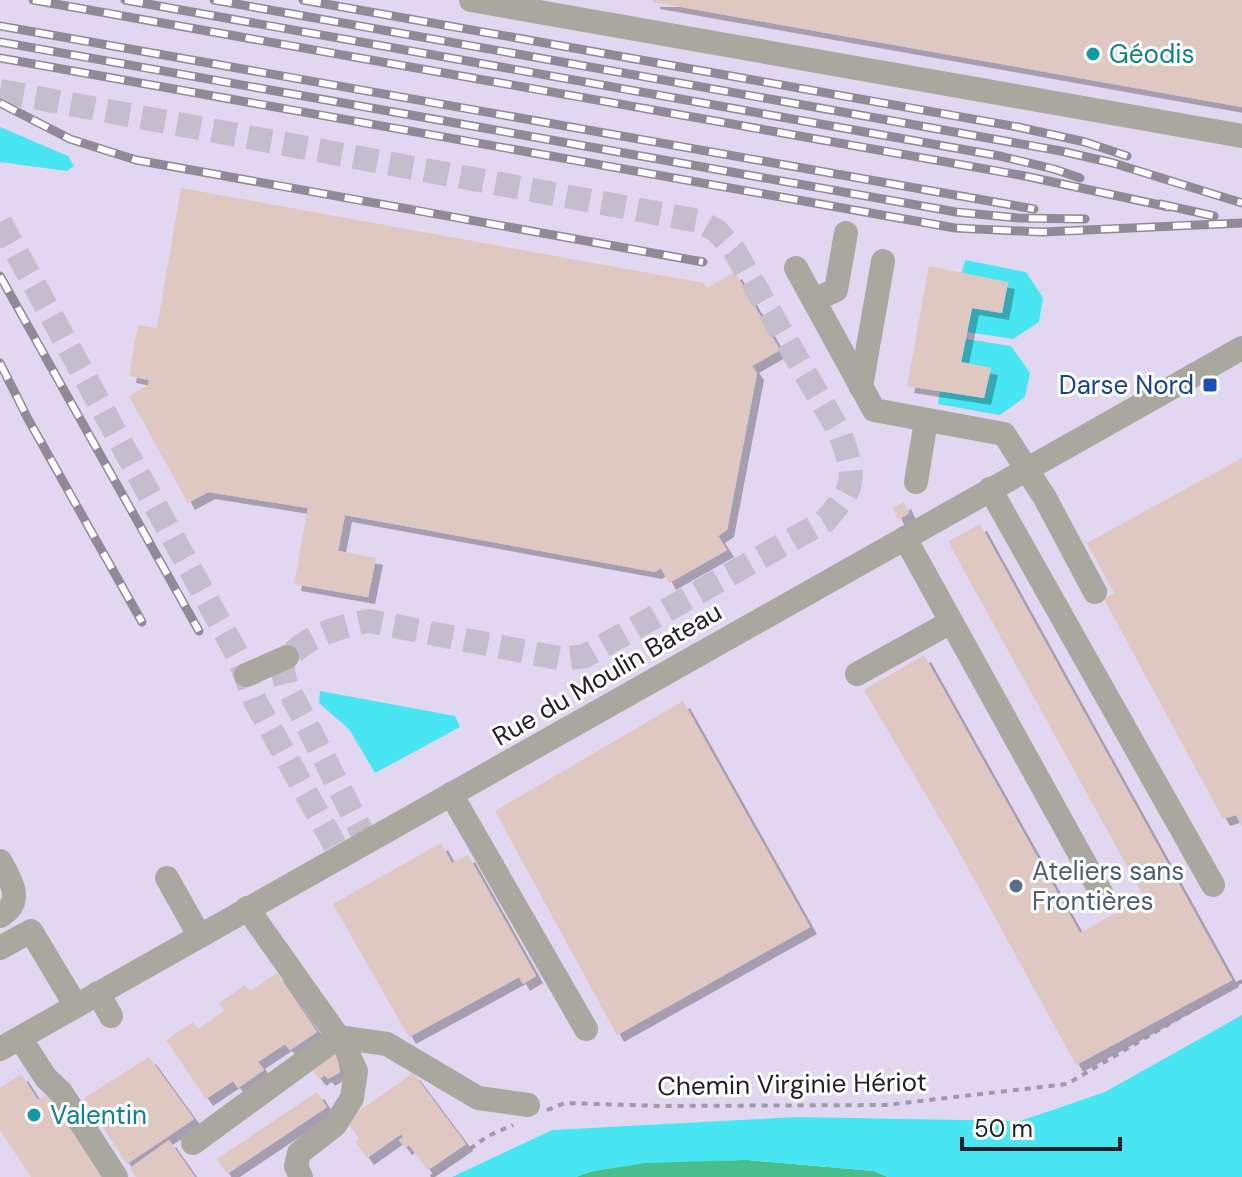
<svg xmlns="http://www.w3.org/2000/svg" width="1242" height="1177" viewBox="0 0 1242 1177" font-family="'DM Sans',sans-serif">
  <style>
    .built { fill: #e1d7f0 }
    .forest { fill: #48be8d }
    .water { fill: #48e5f3 }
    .building { fill: #dec8c1; filter: url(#shadow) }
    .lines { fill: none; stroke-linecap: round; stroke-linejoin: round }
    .minor-tunnel { stroke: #c3bdcd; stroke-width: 24; stroke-dasharray: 24 12; stroke-linecap: butt }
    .path { stroke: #9f9aa8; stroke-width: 4; stroke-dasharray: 6 6; stroke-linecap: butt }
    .minor { stroke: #a8a89f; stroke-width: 24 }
    .rail-casing { stroke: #908a98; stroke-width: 9 }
    .rail { stroke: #fff; stroke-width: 6; stroke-dasharray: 18; stroke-linecap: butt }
    .culture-dot { fill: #0f9aa8; stroke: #fff; stroke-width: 3 }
    .transit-dot { fill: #1a4fb4; stroke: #fff; stroke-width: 3 }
    .service-dot { fill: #5c6f8a; stroke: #fff; stroke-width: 3 }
    .labels { text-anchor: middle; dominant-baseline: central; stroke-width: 6; stroke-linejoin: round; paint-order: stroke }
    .culture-label { font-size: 26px; fill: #0d838f; stroke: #fff; text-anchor: start }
    .transit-label { font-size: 26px; fill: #164399; stroke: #fff; text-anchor: end }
    .street-label { font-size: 26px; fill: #232027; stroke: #fff }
    .service-label { font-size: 26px; fill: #4e5e75; stroke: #fff; text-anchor: start }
  </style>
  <defs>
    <filter id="shadow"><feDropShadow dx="7" dy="7" stdDeviation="0" flood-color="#0004"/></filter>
  </defs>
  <rect width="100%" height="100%" fill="#ebe4f7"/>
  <!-- built -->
  <polygon class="built" points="0,0 1242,0 1242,1015 1105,1092 1020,1121 797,1117 552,1130 452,1177 0,1177"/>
  <!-- forest -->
  <path class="forest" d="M 748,1160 L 874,1171 L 888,1177 L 576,1177 C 628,1155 693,1161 748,1160 Z"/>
  <!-- water -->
  <g class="water">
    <polygon points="0,127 68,156 74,166 67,171 0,162"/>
    <polygon points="965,260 1026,272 1043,298 1039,322 1013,339 967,332 972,308 1002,312 1008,283 962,273"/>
    <polygon points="966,339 1011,346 1030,373 1025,397 1000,415 938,404 940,391 984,398 991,368 961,362"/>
    <polygon points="320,691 455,716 460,727 375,773 349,729 319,703"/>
    <polygon points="1242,1015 1242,1177 888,1177 874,1171 748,1160 646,1163 589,1172 576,1177 452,1177 552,1130 797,1117 1020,1121 1105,1092"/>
  </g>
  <!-- building -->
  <g class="building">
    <polygon points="653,0 1242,0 1242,107 653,2"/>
    <polygon points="181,188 704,283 707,288 735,272 780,350 752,366 757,373 727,530 718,536 727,550 669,583 661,568 655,572 345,515 338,551 376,558 368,597 294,584 308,508 208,492 188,503 129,396 148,385 149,380 129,376 138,325 157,328"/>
    <polygon points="929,266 1008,282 1002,313 972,308 961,362 991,368 984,398 907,386"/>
    <polygon points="1242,458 1242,827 1236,815 1223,819 1104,599 1114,593 1087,543"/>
    <polygon points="904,502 909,513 898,520 893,508"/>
    <polygon points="980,524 1232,980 1076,1065 952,839 864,690 924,655 1080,933 1144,897 951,547 949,541"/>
    <polygon points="683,701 810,927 617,1035 495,811"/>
    <polygon points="441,843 452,863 468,855 536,976 523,984 519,977 409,1037 333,904"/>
    <polygon points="277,973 317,1032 290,1050 285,1044 258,1062 264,1070 238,1088 233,1081 206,1099 166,1040 193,1022 198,1029 224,1011 219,1003 245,985 250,991"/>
    <polygon points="331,1050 338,1061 340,1072 328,1079 325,1075 319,1079 309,1065"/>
    <polygon points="149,1057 194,1119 127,1164 84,1098"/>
    <polygon points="413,1073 466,1144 428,1170 409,1145 405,1148 399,1140 403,1137 401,1134 367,1158 355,1141 359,1139 346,1120"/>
    <polygon points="21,1074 38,1100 53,1090 109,1177 31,1177 0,1130 0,1088"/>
    <polygon points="317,1092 327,1107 227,1174 217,1159"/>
    <polygon points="169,1140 195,1177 136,1177 130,1168"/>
  </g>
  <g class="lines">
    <!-- minor-tunnel -->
    <g class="minor-tunnel">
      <path d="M 0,91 L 699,221 L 717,231 L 734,250 L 840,433 C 856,479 857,484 825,521 L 585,656 L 563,659 L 369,621 C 338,627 299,637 282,667 L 286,684 L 367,842"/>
      <polyline points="0,222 239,658 254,699 341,856"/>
    </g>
    <!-- path -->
    <g class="path">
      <polyline points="547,1110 565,1103 660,1106 886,1105 1067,1084 1242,981"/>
      <polyline points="431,1177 488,1136 513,1125"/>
    </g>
    <!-- minor -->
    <g class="minor">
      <polyline points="471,0 1242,136"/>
      <polyline points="796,268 874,410 1004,434 1045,498 1095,592"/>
      <polyline points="814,300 836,290 846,233"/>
      <polyline points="861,387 883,261"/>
      <polyline points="916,482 926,421"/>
      <polyline points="990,489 1213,885"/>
      <polyline points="905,538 1104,898"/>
      <polyline points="857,674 951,622"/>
      <polyline points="246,675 287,657"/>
      <polyline points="451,794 586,1029"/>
      <path d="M 0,861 C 11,880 25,902 0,916"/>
      <polyline points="167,878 199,935"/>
      <polyline points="247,908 344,1045 356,1071 352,1098 335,1125 299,1153 296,1166 301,1177"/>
      <polyline points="0,948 31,931 76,1006"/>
      <polyline points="98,993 111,1016"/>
      <polyline points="20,1038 46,1078 61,1092 116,1177"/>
      <polyline points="0,1049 1242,348"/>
      <polyline points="193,1143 338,1037 387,1044 478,1098 528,1105"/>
    </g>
    <defs>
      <g id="rail">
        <polyline points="33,0 1025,176 1169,207"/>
        <polyline points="125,0 1000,156 1054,169 1080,178"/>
        <polyline points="214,0 1061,151 1113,163 1242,203"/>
        <polyline points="303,0 1018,127 1085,142 1127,156"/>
        <polyline points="0,26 1034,209"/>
        <polyline points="0,42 956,212 1019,218 1085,219"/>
        <polyline points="0,58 955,228 1042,232 1242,223"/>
        <polyline points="0,103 70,139 136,160 703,262"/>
        <polyline points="1160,204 1214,216"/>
        <polyline points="0,276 199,631"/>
        <polyline points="0,363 28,419 142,622"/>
      </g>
    </defs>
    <!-- rail casing -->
    <use href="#rail" class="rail-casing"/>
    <!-- rail -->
    <use href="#rail" class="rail"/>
  </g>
  <!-- markers -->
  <g class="culture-dot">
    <circle cx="1093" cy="54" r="8"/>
    <circle cx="34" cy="1115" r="8"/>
  </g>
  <rect class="transit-dot" x="1202" y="377" width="16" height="16" rx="4"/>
  <circle class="service-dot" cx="1016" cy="886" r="8"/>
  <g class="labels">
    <!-- culture labels -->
    <g class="culture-label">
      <text x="1109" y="54">Géodis</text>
      <text x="50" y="1115">Valentin</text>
    </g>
    <!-- transit labels -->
    <g class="transit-label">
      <text x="1194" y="385">Darse Nord</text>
    </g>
    <!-- street labels -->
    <g class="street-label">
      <text transform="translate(607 674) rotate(-30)">Rue du Moulin Bateau</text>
      <text transform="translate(792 1084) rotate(-1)">Chemin Virginie Hériot</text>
    </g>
    <!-- service labels -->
    <g class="service-label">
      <text x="1032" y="871">Ateliers sans<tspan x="1032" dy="30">Frontières</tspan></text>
    </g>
  </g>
  <!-- scale -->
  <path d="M962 1137v12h158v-12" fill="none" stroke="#232027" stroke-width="4"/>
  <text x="974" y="1137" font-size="24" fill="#232027" stroke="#ffffff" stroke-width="6" paint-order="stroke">50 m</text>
</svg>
